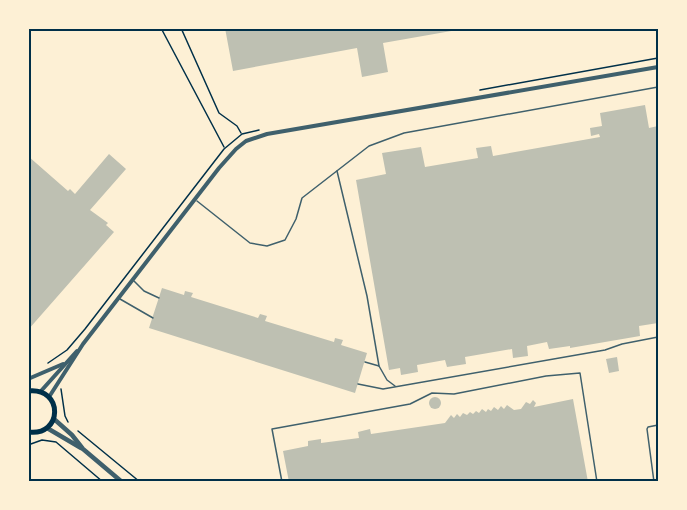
<svg xmlns="http://www.w3.org/2000/svg" width="687" height="510" viewBox="0 0 687 510" font-family="'Nunito Sans',sans-serif">
  <style>
    .building { fill: #bec0b2 }
    .lines { fill: none; stroke-linecap: round; stroke-linejoin: round }
    .path { stroke: #003049; stroke-width: 1.5 }
    .service { stroke: #3f606c; stroke-width: 1.5 }
    .minor { stroke: #3f606c; stroke-width: 4 }
    .tertiary { stroke: #3f606c; stroke-width: 4.5 }
    .secondary { stroke: #003049; stroke-width: 5 }
    .neatline { fill: none; stroke: #003049; stroke-width: 2 }
  </style>
  <rect width="100%" height="100%" fill="#fdf0d5"/>
  <!-- building -->
  <g class="building">
    <polygon points="225,28 457,28 457,30 383,43 388,72 362,77 357,48 233,71"/>
    <polygon points="645,105 649,128 658,126 658,323 639,326 640,336 570,348 570,346 549,349 547,342 527,346 528,356 513,358 512,349 465,357 466,364 447,367 445,360 417,365 418,372 401,375 400,368 389,370 356,180 386,174 382,153 421,147 425,167 478,158 476,148 491,146 493,156 600,137 599,134 591,136 590,128 602,126 600,113"/>
    <polygon points="109,154 126,169 90,210 108,223 106,225 114,232 28,330 28,156 68,191 70,189 75,194"/>
    <polygon points="162,288 184,295 185,291 193,293 191,297 258,318 260,314 267,316 265,321 334,342 335,338 343,340 341,345 367,353 355,393 149,328"/>
    <polygon points="617,357 619,371 609,373 606,359"/>
    <circle cx="435" cy="403" r="6"/>
    <polygon points="573,399 588,482 289,482 283,451 308,446 308,441 321,439 321,443 359,438 358,432 370,429 371,434 445,423 451,415 454,418 457,414 460,417 463,413 467,415 470,412 473,414 476,411 479,413 482,409 486,412 488,409 491,411 494,407 498,410 501,406 504,409 507,405 514,410 521,409 526,402 530,404 533,400 536,403 534,407"/>
  </g>
  <g class="lines">
    <!-- path -->
    <g class="path">
      <polyline points="161,28 224,147"/>
      <polyline points="181,28 219,113 237,126 241,133"/>
      <polyline points="480,90 658,58"/>
      <polyline points="48,363 67,350 85,329 224,149 242,134 259,130"/>
      <polyline points="61,389 65,416 68,422"/>
      <polyline points="78,431 140,482"/>
      <polyline points="28,445 42,440 56,442 103,482"/>
    </g>
    <!-- service -->
    <g class="service">
      <polyline points="337,171 367,296 379,366 387,380 395,386"/>
      <polyline points="197,201 250,243 267,246 285,240 296,219 302,198 369,146 404,133 658,87"/>
      <polyline points="134,281 144,291 159,298"/>
      <polyline points="120,299 153,318"/>
      <polyline points="365,362 379,366"/>
      <polyline points="358,384 383,389 605,350 622,344 658,337"/>
      <polyline points="282,482 272,429 410,404 432,393 454,394 546,376 580,373 597,482"/>
      <polyline points="654,482 647,429 648,427 658,425"/>
    </g>
    <!-- minor -->
    <g class="minor">
      <polyline points="28,379 63,364"/>
      <polyline points="41,391 77,351"/>
      <polyline points="49,397 83,344 219,168 236,149 246,141 267,134 658,67"/>
    </g>
    <!-- tertiary -->
    <g class="tertiary">
      <polyline points="54,419 72,435 83,449 122,482"/>
      <polyline points="47,428 81,448"/>
    </g>
    <!-- secondary -->
    <path class="secondary" d="M 28,391 C 64,387 63,437 28,432"/>
  </g>
  <!-- border -->
  <rect width="687" height="510" fill="none" stroke="#fdf0d5" stroke-width="60"/>
  <rect x="30" y="30" width="627" height="450" class="neatline"/>
</svg>
